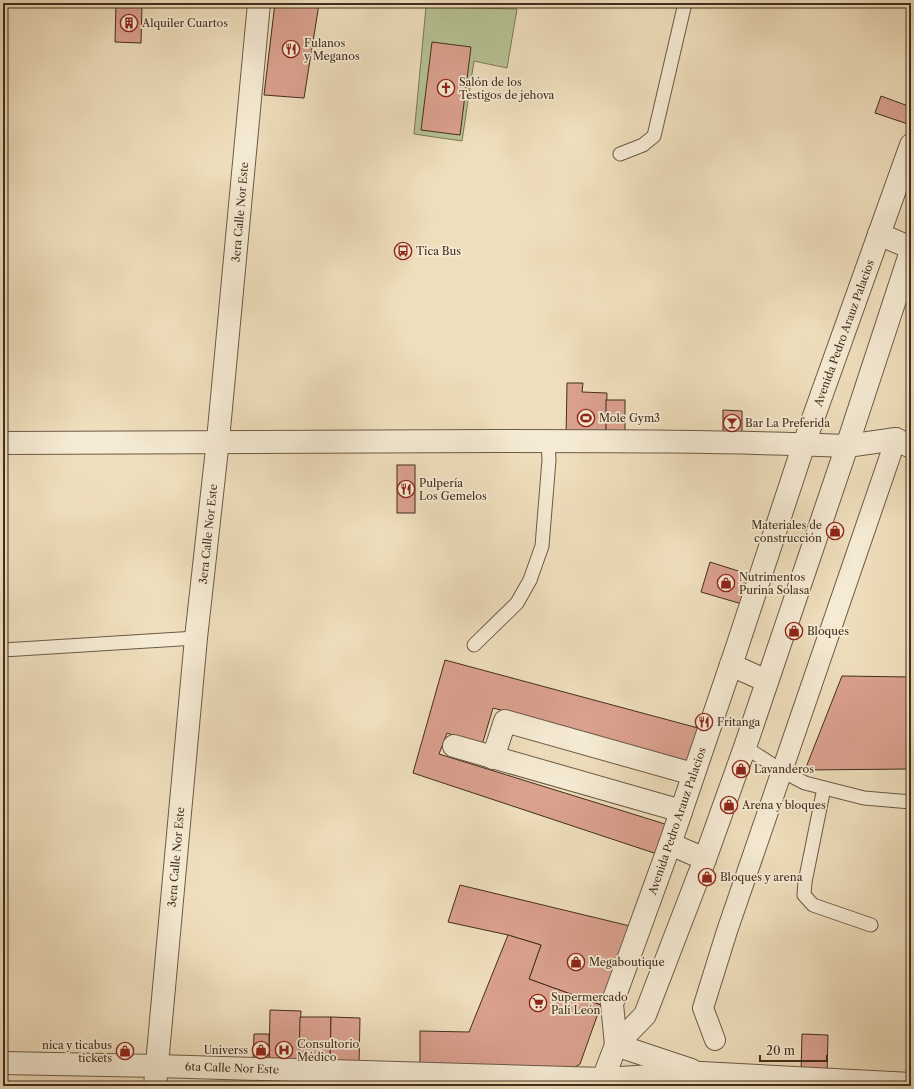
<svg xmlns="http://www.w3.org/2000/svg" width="914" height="1089" viewBox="0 0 914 1089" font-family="'Libre Caslon Text',serif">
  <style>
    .green { fill: #b6c293; stroke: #7c7858 }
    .building { fill: #dba18f; stroke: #412e1d }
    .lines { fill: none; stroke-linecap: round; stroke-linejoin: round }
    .service-casing { stroke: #6c5a45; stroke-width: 15 }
    .pedestrian-casing { stroke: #6c5a45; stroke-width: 22 }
    .minor-casing { stroke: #6c5a45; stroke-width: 24 }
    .tertiary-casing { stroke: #6c5a45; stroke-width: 24 }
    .service { stroke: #f5ead3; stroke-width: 13 }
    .pedestrian { stroke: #f5ead3; stroke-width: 20 }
    .minor { stroke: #f5ead3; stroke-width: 22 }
    .tertiary { stroke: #f5ead3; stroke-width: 22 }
    .labels { text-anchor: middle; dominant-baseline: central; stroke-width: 3.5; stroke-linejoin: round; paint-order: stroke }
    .poi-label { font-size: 11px; fill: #412e1d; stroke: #f5ead3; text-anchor: start }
    .street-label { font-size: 11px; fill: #412e1d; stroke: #f5ead3 }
  </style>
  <rect width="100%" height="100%" fill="#efdebc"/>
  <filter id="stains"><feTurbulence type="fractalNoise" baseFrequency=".005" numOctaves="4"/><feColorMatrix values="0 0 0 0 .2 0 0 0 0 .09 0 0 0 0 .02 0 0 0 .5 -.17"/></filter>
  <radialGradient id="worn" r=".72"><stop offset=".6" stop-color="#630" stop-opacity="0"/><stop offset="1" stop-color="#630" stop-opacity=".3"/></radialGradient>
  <!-- green -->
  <polygon class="green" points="426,7 517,9 507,68 474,61 462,141 414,134"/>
  <!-- building -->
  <g class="building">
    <polygon points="275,3 319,4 304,98 264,95"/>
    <polygon points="116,4 142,5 141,43 115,42"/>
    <polygon points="432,42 471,47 460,135 421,130"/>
    <polygon points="881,96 911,107 911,116 908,124 875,113"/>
    <polygon points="567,383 583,383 582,392 607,393 606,438 566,437"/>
    <polygon points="3,384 6,384 7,430 3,430"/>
    <rect x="606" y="400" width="19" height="38"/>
    <polygon points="723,410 742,411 742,436 723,436"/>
    <rect x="397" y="465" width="18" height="48"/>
    <polygon points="710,562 751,575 742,604 701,592"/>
    <polygon points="445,660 698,728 688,761 493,708 482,745 447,733 439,754 665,824 657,854 413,773"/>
    <polygon points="842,676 911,677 911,769 805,770"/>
    <polygon points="460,885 630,926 601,1005 529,979 541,945 508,935 448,922"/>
    <polygon points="508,935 541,945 529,979 601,1005 580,1064 572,1069 420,1067 420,1031 469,1032"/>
    <polygon points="270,1010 301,1011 299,1066 269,1065"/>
    <polygon points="300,1017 331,1017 330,1066 299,1066"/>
    <polygon points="331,1017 360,1018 359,1066 330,1066"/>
    <polygon points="254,1034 269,1034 269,1065 253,1065"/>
    <polygon points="802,1034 828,1035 827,1074 801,1073"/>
  </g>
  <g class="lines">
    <defs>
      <g id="service">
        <polyline points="620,154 643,145 654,136 685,3"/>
        <polyline points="474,645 517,603 530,580 542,546 549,460 548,441"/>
        <polyline points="3,650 196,638"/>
        <polyline points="745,747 782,771 805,783 864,798 911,802"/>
        <polyline points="824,788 805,882 804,895 813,905 871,925"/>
      </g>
      <polyline id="pedestrian" points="715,1040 703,1008 727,931 896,439"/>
      <g id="minor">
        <polyline points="847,446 896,439 911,447"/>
        <polyline points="454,746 671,808 681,812"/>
        <polyline points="493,758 505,721 693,774"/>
        <polyline points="155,1086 196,638 218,440 259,3"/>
      </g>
      <g id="tertiary">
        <polyline points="879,234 911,248"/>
        <path d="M 3,443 C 167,441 331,441 495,441 C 612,441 730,441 847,446"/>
        <polyline points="731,665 767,681"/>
        <polyline points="670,844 705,859"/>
        <polyline points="616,1045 612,1004 670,844 737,647 804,444 911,145"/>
        <polyline points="616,1045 691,1070"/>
        <polyline points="3,1063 157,1066 603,1079 701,1073 911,1084"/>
        <polyline points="603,1079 616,1045 645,1015 705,859 745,747 847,446 911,251"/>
      </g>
    </defs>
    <!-- service casing -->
    <use href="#service" class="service-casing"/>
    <!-- pedestrian casing -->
    <use href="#pedestrian" class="pedestrian-casing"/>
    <!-- minor casing -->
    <use href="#minor" class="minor-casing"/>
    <!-- tertiary casing -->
    <use href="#tertiary" class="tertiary-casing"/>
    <!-- service -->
    <use href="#service" class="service"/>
    <!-- pedestrian -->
    <use href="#pedestrian" class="pedestrian"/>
    <!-- minor -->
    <use href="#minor" class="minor"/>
    <!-- tertiary -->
    <use href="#tertiary" class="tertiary"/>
  </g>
  <!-- icons -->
  <defs>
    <symbol id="building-ring" viewBox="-11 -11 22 22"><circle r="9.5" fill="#f5ead3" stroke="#8f2418" stroke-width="1.5"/><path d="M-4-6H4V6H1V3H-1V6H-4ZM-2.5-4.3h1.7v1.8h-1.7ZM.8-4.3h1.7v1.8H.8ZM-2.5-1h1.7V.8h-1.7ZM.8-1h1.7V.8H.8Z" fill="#8f2418"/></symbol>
    <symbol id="restaurant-ring" viewBox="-11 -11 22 22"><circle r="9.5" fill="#f5ead3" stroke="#8f2418" stroke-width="1.5"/><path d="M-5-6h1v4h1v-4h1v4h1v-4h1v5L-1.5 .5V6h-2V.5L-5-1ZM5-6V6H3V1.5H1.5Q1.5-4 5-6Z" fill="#8f2418"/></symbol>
    <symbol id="church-ring" viewBox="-11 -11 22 22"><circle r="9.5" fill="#f5ead3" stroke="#8f2418" stroke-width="1.5"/><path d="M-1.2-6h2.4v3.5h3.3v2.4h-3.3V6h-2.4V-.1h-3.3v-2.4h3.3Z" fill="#8f2418"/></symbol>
    <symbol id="bus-ring" viewBox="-11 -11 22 22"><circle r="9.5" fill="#f5ead3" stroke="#8f2418" stroke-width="1.5"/><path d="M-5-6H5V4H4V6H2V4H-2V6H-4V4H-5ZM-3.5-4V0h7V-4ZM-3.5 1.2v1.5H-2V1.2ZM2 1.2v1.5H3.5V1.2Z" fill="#8f2418"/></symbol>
    <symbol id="stadium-ring" viewBox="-11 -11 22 22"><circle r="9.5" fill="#f5ead3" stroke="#8f2418" stroke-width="1.5"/><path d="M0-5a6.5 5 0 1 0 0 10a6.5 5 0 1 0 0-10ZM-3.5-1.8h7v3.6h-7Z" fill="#8f2418"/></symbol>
    <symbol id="bar-ring" viewBox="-11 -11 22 22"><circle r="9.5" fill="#f5ead3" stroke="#8f2418" stroke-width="1.5"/><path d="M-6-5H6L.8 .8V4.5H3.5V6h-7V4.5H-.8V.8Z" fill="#8f2418"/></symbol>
    <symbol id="shop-ring" viewBox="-11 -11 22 22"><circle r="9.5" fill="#f5ead3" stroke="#8f2418" stroke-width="1.5"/><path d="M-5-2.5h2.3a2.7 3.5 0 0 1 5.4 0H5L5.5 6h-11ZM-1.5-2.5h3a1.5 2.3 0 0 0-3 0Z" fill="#8f2418"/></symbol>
    <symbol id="supermarket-ring" viewBox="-11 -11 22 22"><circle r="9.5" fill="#f5ead3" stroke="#8f2418" stroke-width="1.5"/><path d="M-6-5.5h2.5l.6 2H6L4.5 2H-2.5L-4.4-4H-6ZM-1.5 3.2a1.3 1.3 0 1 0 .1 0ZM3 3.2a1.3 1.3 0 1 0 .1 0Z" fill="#8f2418"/></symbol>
    <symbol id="hospital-ring" viewBox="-11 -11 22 22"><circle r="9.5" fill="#f5ead3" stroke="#8f2418" stroke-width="1.5"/><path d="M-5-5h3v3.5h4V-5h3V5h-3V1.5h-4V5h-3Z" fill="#8f2418"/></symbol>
  </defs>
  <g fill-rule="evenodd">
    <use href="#building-ring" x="119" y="13" width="20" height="20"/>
    <use href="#restaurant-ring" x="281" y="39" width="20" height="20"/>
    <use href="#church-ring" x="436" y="78" width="20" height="20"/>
    <use href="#bus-ring" x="393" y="241" width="20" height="20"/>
    <use href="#stadium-ring" x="576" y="408" width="20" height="20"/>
    <use href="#bar-ring" x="722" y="413" width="20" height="20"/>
    <use href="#restaurant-ring" x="396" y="479" width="20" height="20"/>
    <use href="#shop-ring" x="825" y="521" width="20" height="20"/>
    <use href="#shop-ring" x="716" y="573" width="20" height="20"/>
    <use href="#shop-ring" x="784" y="621" width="20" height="20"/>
    <use href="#restaurant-ring" x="694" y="712" width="20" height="20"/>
    <use href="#shop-ring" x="731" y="759" width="20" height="20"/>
    <use href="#shop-ring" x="719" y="795" width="20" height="20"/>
    <use href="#shop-ring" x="697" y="867" width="20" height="20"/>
    <use href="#shop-ring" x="566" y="952" width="20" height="20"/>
    <use href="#supermarket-ring" x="528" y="993" width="20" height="20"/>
    <use href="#shop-ring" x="251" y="1040" width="20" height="20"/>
    <use href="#hospital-ring" x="274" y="1040" width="20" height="20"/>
    <use href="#shop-ring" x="115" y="1041" width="20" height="20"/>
  </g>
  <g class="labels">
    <!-- poi labels -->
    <g class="poi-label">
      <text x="142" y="23">Alquiler Cuartos</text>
      <text x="304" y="43">Fulanos<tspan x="304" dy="13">y Meganos</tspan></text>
      <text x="459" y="82">Salón de los<tspan x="459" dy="13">Testigos de jehova</tspan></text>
      <text x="416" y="251">Tica Bus</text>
      <text x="599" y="418">Mole Gym3</text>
      <text x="745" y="423">Bar La Preferida</text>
      <text x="419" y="483">Pulpería<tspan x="419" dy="13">Los Gemelos</tspan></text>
      <text x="822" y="525" text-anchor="end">Materiales de<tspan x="822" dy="13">construcción</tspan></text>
      <text x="739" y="577">Nutrimentos<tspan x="739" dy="13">Purina Solasa</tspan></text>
      <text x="807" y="631">Bloques</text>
      <text x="717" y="722">Fritanga</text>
      <text x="754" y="769">Lavanderos</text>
      <text x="742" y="805">Arena y bloques</text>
      <text x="720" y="877">Bloques y arena</text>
      <text x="589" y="962">Megaboutique</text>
      <text x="551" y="997">Supermercado<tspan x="551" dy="13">Palí León</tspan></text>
      <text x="297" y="1044">Consultorio<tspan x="297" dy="13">Médico</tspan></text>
      <text x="112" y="1045" text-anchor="end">nica y ticabus<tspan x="112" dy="13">tickets</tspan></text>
      <text x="248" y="1050" text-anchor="end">Universs</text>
    </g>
    <!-- street labels -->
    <g class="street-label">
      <text transform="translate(240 212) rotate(-85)">3era Calle Nor Este</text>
      <text transform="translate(844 333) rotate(-70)">Avenida Pedro Arauz Palacios</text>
      <text transform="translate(208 534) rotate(-84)">3era Calle Nor Este</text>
      <text transform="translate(677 821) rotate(-71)">Avenida Pedro Arauz Palacios</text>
      <text transform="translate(176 857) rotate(-85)">3era Calle Nor Este</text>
      <text transform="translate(232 1068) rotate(2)">6ta Calle Nor Este</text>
    </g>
  </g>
  <!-- margin -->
  <rect width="914" height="1089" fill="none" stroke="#efdebc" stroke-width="16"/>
  <rect x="4" y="4" width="906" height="1081" fill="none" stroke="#412e1d" stroke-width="2"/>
  <rect x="8" y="8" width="898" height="1073" fill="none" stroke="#412e1d"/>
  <!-- scale -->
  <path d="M760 1055v6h67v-6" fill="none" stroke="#412e1d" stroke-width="2"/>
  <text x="766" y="1055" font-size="12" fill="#412e1d" stroke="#f5ead3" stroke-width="3" paint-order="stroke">20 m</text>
  <rect width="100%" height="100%" filter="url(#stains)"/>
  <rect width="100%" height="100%" fill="url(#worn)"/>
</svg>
